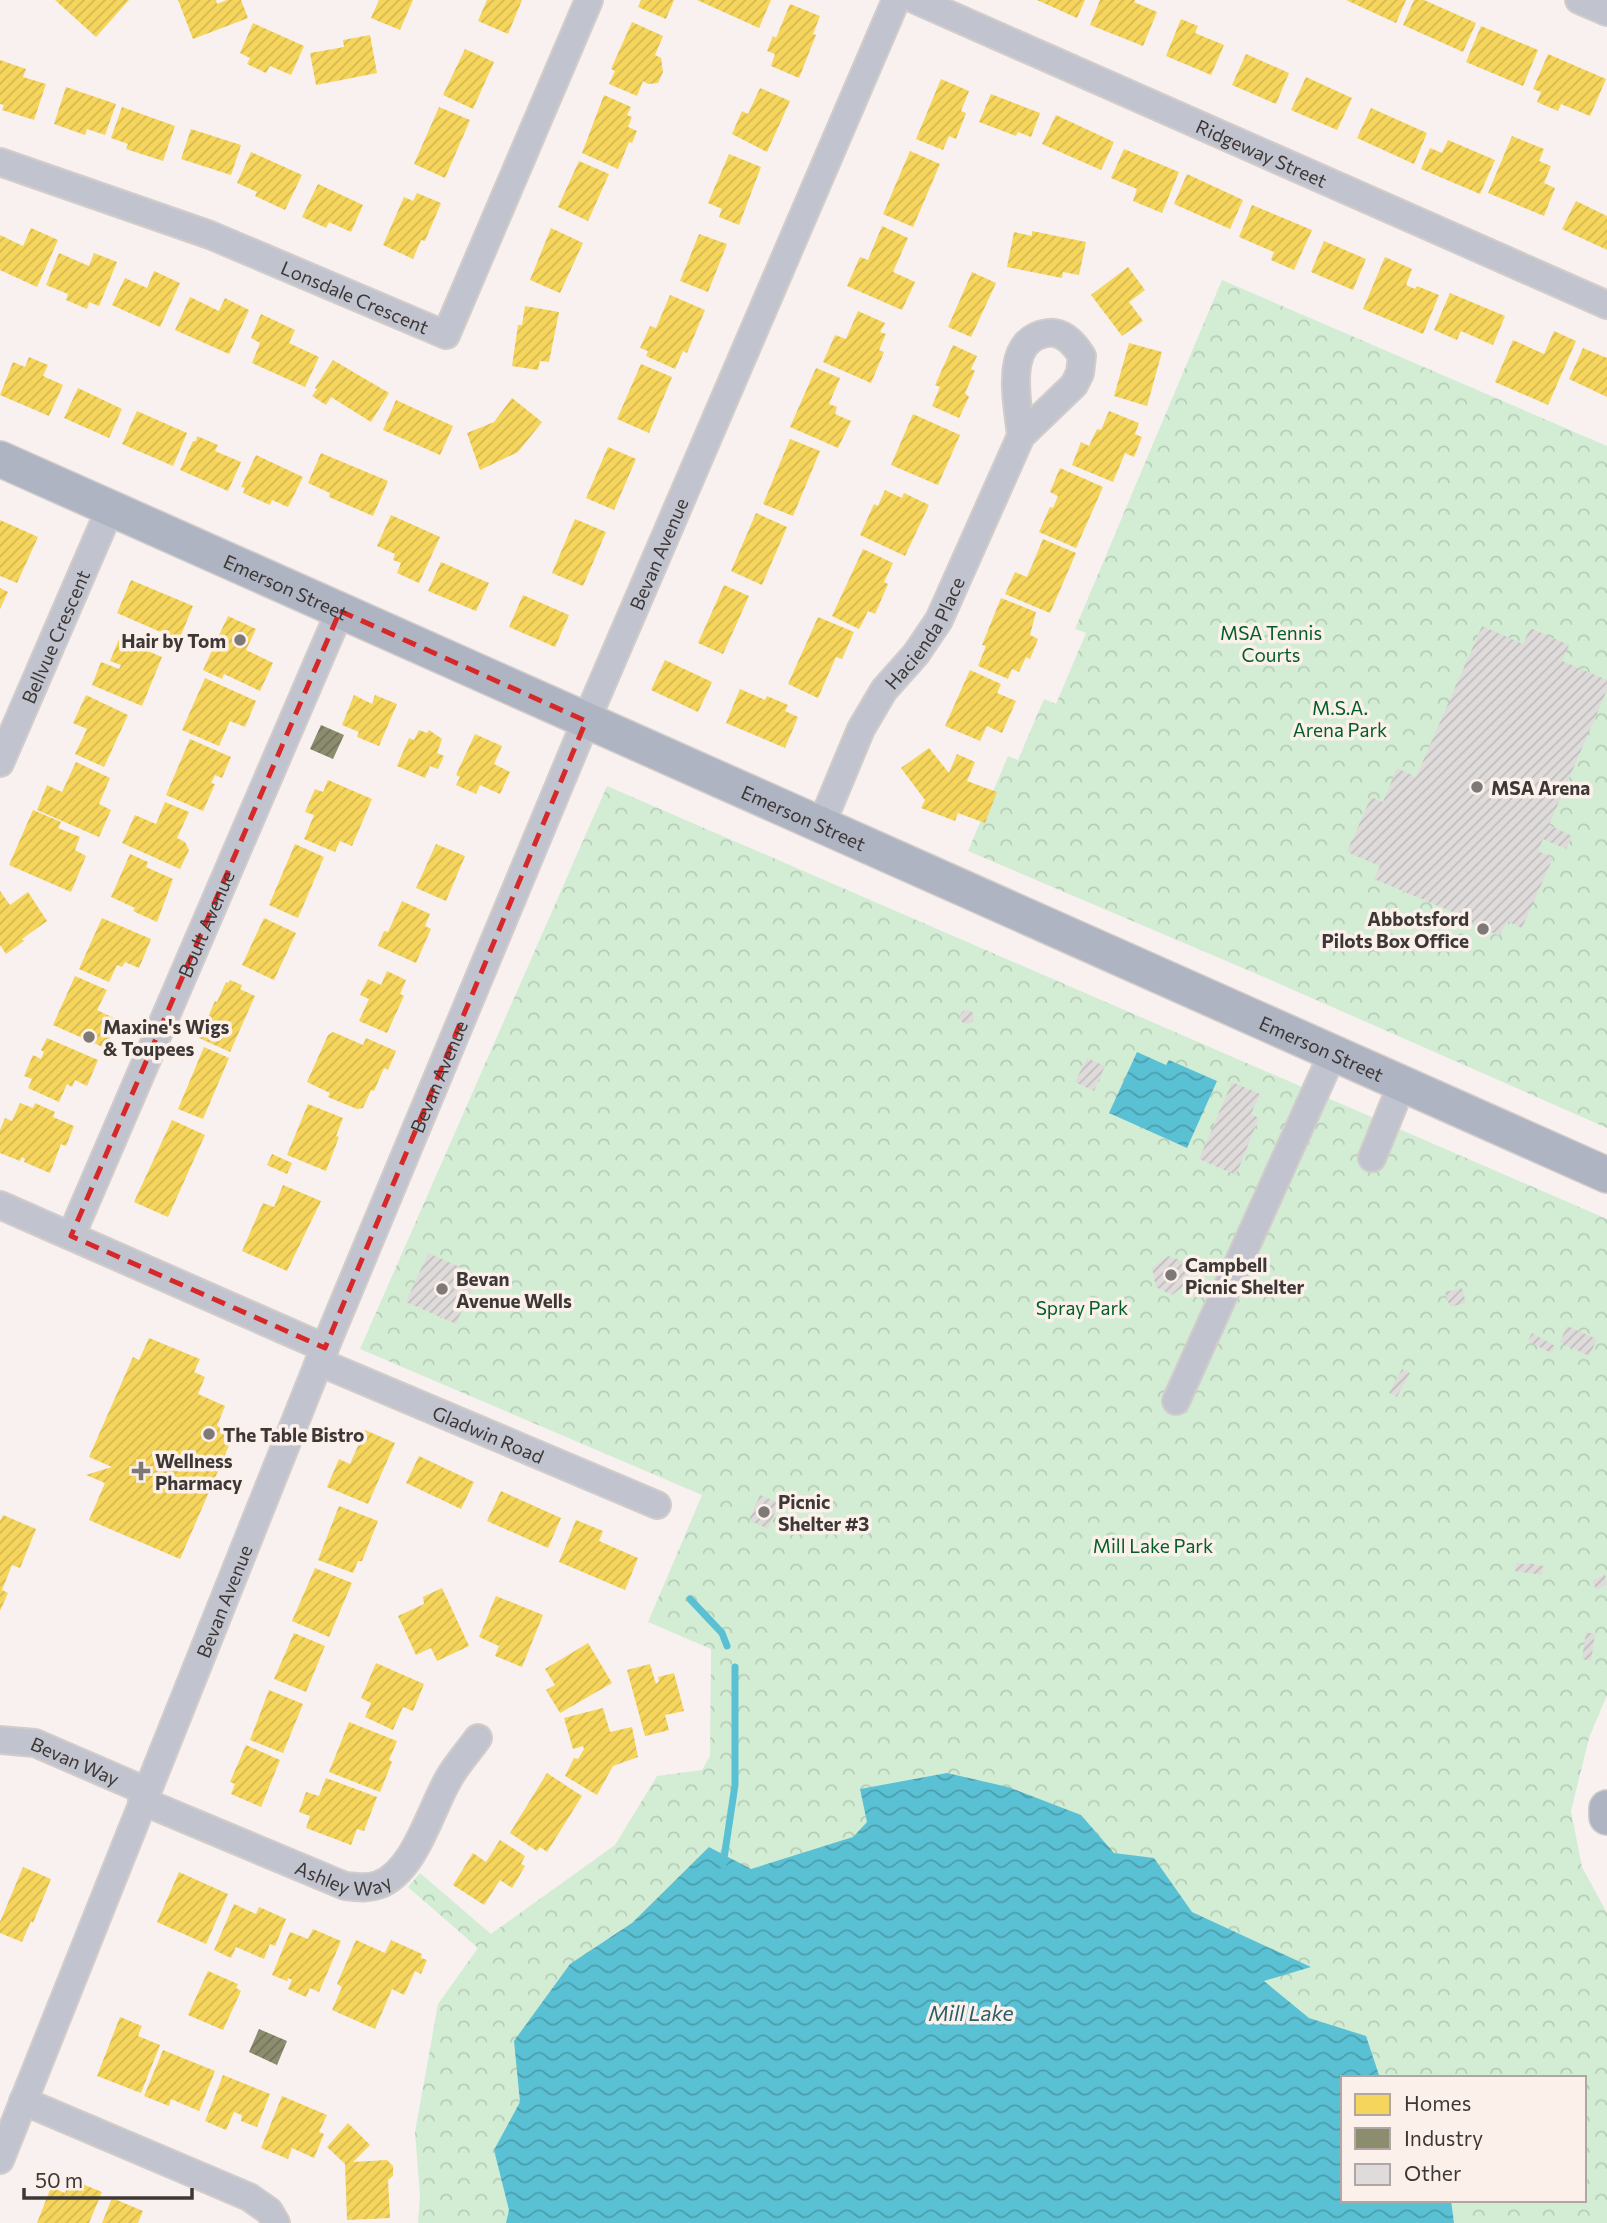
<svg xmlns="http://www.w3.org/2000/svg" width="1607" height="2223" viewBox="0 0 1607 2223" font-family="Commissioner,sans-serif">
<defs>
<pattern id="forest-crowns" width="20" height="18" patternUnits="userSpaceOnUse" patternTransform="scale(1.75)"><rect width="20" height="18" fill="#d3edd4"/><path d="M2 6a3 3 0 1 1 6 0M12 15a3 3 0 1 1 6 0" fill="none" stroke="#b6ccb7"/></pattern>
<pattern id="water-waves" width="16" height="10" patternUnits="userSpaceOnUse" patternTransform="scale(1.75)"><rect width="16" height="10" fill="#5ac1d4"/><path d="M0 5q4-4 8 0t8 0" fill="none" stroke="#4c9ead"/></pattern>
<pattern id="homes-hatch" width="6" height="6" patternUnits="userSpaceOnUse" patternTransform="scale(1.75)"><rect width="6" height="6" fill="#f6d55c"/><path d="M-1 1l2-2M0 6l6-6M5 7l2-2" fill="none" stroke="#d4b851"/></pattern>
<pattern id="industry-hatch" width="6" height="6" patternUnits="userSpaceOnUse" patternTransform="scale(1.75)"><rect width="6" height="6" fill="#8c8c6e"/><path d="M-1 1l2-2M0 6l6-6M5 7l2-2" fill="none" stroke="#74735b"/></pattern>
<pattern id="building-hatch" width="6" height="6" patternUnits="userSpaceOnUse" patternTransform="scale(1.75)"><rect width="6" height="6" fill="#dfdbdb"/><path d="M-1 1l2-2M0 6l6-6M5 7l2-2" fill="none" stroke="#c0bdbd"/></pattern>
</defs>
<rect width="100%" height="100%" fill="#f8f1ef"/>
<path fill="url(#forest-crowns)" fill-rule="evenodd" d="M1222,280l385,166v682l-343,-151 -296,-126 40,-95 10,4 26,-61 12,5 30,-71 -11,-4z
M607,786l1000,433v476l-18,43 -18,73 11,56 25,46v310h-1189l2,-27 -5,-64 23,-128 40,-56 -70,-61 12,-14 71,61 124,-89 42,-69 45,-6 8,-14 1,-107 -63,-27 54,-127 -342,-146zM1343,2078h241v122h-241z"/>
<path fill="url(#water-waves)" d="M1137,1052l29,13 3,-5 48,21 -30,67 -78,-35z
M947,1773l61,14 73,28 33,38 40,5 38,54 119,55 -47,14 45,37 57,18 14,42h-37v122h108l3,23h-948l3,-13 -15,-60 26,-48 -6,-61 56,-77 62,-41 77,-76 42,22 102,-32 14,-15 -7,-33z"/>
<path fill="url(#homes-hatch)" d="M55,0h74l-33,37z
M178,0h38l1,4 10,-4h14l7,18 -55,21z
M379,0h34l-13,30 -29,-12z
M487,0h35l-14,34 -30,-13z
M641,0h33l-8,19 -28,-12z
M697,0h74l-12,28z
M1037,0h48l-8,18z
M1100,0h35l-1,2 23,10 -14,34 -53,-21z
M1346,0h60l-10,23z
M1414,0h10l52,23 -13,29 -60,-27z
M790,4l30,12 -7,18 3,1 -17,43 -28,-12 4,-12 -8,-3 6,-15 3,2z
M1181,19l17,7 -3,7 29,12 -13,30 -45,-19z
M632,22l31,14 -8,19 6,3 2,14 -5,11 -10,1 -5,-3 -6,15 -28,-12 6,-13 -4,-2z
M253,23l51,23 -13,29 -21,-9 -4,7 -19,-9 3,-6 -10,-5z
M1481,26l57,24 -15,36 -57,-24z
M370,35l7,38 -61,12 -6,-32 34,-6 -1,-7z
M465,49l29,13 -21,47 -30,-14z
M1246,54l43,19 -13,31 -44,-19z
M1548,54l58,25 -16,37 -29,-12 -3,7 -21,-9 4,-10 -8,-3z
M0,60l26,9 -3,8 23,7 -12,36 -32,-10 2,-5 -4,-1z
M1306,77l46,21 -15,32 -46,-20z
M941,79l28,12 -8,20 5,2 -10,26 -7,-3 -6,14 -27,-11z
M66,87l50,17 -11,31 -18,-6 -2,6 -31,-11z
M760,88l30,13 -23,51 -35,-18 10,-23 6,3z
M991,94l49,19 -9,24 -13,-5 -2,4 -37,-14z
M604,95l27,12 -4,8 5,2 -4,10 9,4 -5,12 -3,-1 -11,27 -36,-16z
M122,107l53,19 -12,35 -37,-12 2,-5 -17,-6z
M439,107l31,13 -25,58 -31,-14z
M1371,108l56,25 -13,31 -57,-26z
M1056,115l58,27 -13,28 -59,-26z
M191,129l50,16 -10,30 -50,-16z
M1512,136l32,13 -5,12 12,5 -7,17 11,5 -11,28 -56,-23z
M1448,140l47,20 -15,34 -59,-25 9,-21 12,5z
M1124,149l55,23 -17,41 -29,-12 4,-12 -26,-11z
M910,151l30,13 -27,63 -30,-13z
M251,152l51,23 -17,35 -30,-14 2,-4 -20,-9z
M729,154l32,13 -22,58 -20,-8 3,-8 -14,-6z
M579,161l30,13 -21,47 -30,-14z
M1187,174l56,26 -13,29 -56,-25z
M318,184l45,21 -12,27 -22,-10 -3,6 -24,-11z
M417,193l24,10 -16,38 -4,-1 -8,19 -30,-14 21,-48 9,4z
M1576,201l31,15v34l-45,-21z
M1252,205l60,25 -18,40 -23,-10 3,-8 -35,-15z
M882,226l26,12 -15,34 22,10 -13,28 -55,-24 13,-29 8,3z
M31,228l27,12 -21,47 -37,-17v-35l23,11z
M551,228l32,15 -23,50 -30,-13z
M1032,231l54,11 -7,33 -16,-3 -1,6 -55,-11 7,-35 18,4z
M699,234l28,10 -19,48 -28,-11z
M1324,241l42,18 -13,31 -42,-18z
M59,253l30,13 5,-13 23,9 -18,44 -10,-4 -2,7 -21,-9 2,-6 -22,-9z
M1385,257l27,12 -6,16 9,4 2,-3 22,9 -16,39 -60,-25z
M1128,267l17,23 -16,12 14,19 -21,15 -31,-41z
M154,271l26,12 -20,44 -48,-22 13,-27 22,10z
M972,272l24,11 -25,54 -23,-10z
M1450,293l55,23 -12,29 -32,-14 -4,9 -23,-10z
M670,295l35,15 -18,43 -4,-2 -8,18 -29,-13 2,-5 -8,-3 10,-22 6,2z
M190,297l29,14 6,-13 24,12 -20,44 -54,-24z
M525,306l34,6 -10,50 -9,-1 -2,9 -26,-4 6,-41h4z
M858,311l27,12 -5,9 6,2 -7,16 5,2 -13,31 -48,-21 12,-27 11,4z
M261,314l34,16 -6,13 30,14 -14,30 -53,-24 8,-20 -9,-5z
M1554,331l22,10 -28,64 -53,-23 18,-42 31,14z
M1129,343l33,9 -15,54 -33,-10z
M953,345l24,11 -6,13 4,2 -10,22 4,4 -10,21 -27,-12 8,-19 -5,-2z
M1583,348l24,10v39l-38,-18z
M29,357l19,8 -5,11 20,9 -14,31 -49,-21 13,-33 12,5z
M333,360l56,33 -18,29 -40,-25 -5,8 -14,-9 5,-7 -2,-1z
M641,364l31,13 -23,56 -32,-14z
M816,368l24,10 -11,26 8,3 -2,7 16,7 -13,27 -48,-21z
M78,388l44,21 -13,29 -45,-20z
M512,398l30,24 -24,30 -38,18 -13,-37 27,-11z
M396,400l57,26 -13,29 -57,-25z
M137,411l50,22 -14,33 -51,-22z
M1109,411l30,12 -4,11 7,3 -8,20 -9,-4 -12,29 -41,-17 9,-23 8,4 8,-17 4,1z
M913,414l47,21 -22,50 -47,-20z
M197,436l21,9 -3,6 26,11 -13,29 -48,-21 13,-29h3z
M790,439l30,12 -27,65 -30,-12z
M608,447l28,12 -22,51 -28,-12z
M321,453l67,28 -15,35 -44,-19 1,-4 -22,-10z
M256,455l47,22 -15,30 -16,-7 -2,5 -27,-12 2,-5 -4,-1z
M1060,468l43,19 -27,61 -37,-16 11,-25 3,1 5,-12 -8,-4z
M885,490l17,8 2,-5 25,12 -24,51 -45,-21 14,-31 4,2z
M756,513l31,14 -25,58 -31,-14z
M391,515l49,22 -21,46 -22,-10 4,-10 -8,-3 2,-6 -18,-8z
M575,519l31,13 -23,54 -31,-13z
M0,520l38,17 -21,46 -17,-7z
M1043,539l33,14 -26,60 -45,-19 10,-22 12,5z
M863,549l30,14 -9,19 4,2 -13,30 -7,-3 -9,18 -27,-13z
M441,562l48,21 -13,28 -48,-20z
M131,580l62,26 -14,34 -62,-27z
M724,585l25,11 -26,58 -25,-11z
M0,588l8,4 -8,17z
M523,595l46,20 -14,32 -46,-20z
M1001,598l35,14 -6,23 8,4 -8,20 -4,-2 -7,15 -7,-3 -4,10 -30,-13 8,-20 -4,-1z
M228,616l28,13 -10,21 27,13 -13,28 -36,-17 -2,5 -19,-9z
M818,617l36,15 -12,27 -6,-2 -18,41 -30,-14z
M119,639l43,18 -20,49 -50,-21 9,-23 18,7 2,-4 -11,-4z
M665,660l47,22 -14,30 -47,-22z
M970,670l31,14 -4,9 19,8 -14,32 -15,-7 -7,15 -35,-15z
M205,678l51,23 -11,26 -15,-6 -11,25 -37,-16z
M740,689l25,11 2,-4 21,9 -3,6 13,6 -13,31 -59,-25z
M86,695l42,20 -24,52 -29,-13 12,-25 -14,-6z
M354,695l18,9 3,-9 22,9 -18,42 -22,-9 2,-5 -17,-7z
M419,730l8,3 2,-3 13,9 -5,14 7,3 -6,13 -8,-3 -5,12 -28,-12 12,-28 5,2z
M475,734l27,12 -8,18 16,8 -10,22 -20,-9 -4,9 -20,-9 4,-8 -4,-2z
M190,739l41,18 -9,21 -7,-3 -4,8 4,1 -12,27 -37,-16z
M929,748l20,25 8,-19 18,8 -8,19 30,11 -12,31 -27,-10 -3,8 -34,-13 4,-8 -24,-32z
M76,762l34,16 -11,26 12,6 -12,27 -62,-27 10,-25 15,7z
M328,780l44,19 -20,47 -12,-5 -5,11 -31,-13 10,-24 -9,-3 10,-23 8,3z
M165,802l24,10 -12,26 8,4 4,8 -9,19 -58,-26 13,-28 21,9z
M33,810l28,12 -3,6 22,9 -5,13 11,6 -15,36 -62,-27z
M295,844l29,13 -26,61 -29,-13z
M436,844l29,12 -19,45 -30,-13z
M130,854l18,8 -2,5 27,12 -16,43 -24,-11 2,-3 -24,-11z
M0,891l10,14 18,-13 19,29 -25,18 2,2 -18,13 -6,-9z
M402,901l28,13 -5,12 6,3 -15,34 -38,-17 6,-15 4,1z
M102,918l49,21 -12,29 -14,-6 -3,5 -5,-2 -8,17 -30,-13z
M264,918l32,15 -22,47 -32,-15z
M387,971l19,9 -6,14 4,2 -17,37 -28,-12 10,-22 -9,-4 8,-16 13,6z
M75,976l32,14 -10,20 21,10 -13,28 -52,-23z
M230,980l12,5 -2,4 15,7 -25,56 -31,-14 16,-37 2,1 9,-20 2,1z
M333,1032l30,13 3,-7 30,13 -8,19 -4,-2 -10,23 -3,-1 -8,18 -6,1 -29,-12 2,-4 -23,-11 21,-47z
M47,1038l51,22 -11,26 -12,-6 -3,7 -5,-3 -8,18 -31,-14 4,-9 -8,-3 9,-21 8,4 3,-7 -3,-2z
M204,1047l25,11 -26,61 -25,-10z
M20,1103l13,5 2,-5 20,9 -2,5 21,9 -8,20 -5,-2 -11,29 -26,-11 1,-3 -3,-2 -2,4 -20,-8v-23l5,-12 7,3z
M308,1104l35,14 -7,18 3,1 -13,34 -39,-16z
M172,1120l33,15 -37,82 -34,-15z
M272,1154l20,9 -5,11 -20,-9z
M283,1185l38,16 -34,70 -45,-20 21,-48 11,4z
M149,1338l51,21 -6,13 11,5 -7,17 27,12 -8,20 17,8 -54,125 -91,-39 16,-37 -19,-8 26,-8 -23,-10 44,-100 6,3z
M365,1430l30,13 -27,61 -41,-17 12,-28 11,5z
M419,1456l55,26 -13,27 -55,-26z
M501,1491l60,27 -13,30 -61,-27z
M339,1506l39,15 -16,40h-4l-5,12 -35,-13z
M3,1515l33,14 -16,39 -8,-3 -10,25 6,3 -8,18v-90z
M576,1520l27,11 -4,10 39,17 -13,32 -66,-28z
M315,1568l37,15 -23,54 -37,-16z
M442,1588l27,58 -32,15 -6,-13 -15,7 -18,-39 26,-12 -1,-7z
M496,1596l47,19 -21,52 -27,-11 4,-10 -20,-9z
M294,1633l31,13 -19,46 -32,-13z
M588,1643l24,40 -52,30 -14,-23 9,-5 -10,-16z
M376,1663l48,21 -11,27 -10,-4 -10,23 -28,-13 6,-14 -10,-5z
M650,1664l6,20 3,-3 -1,-4 16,-4 10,38 -19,4 4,15 -24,6 -18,-66z
M269,1690l34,14 -20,49 -33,-13z
M603,1708l7,24 22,-5 6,30 -25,9 -16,29 -32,-19 9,-18 4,1 6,-10 -1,-3 -10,3 -9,-31z
M349,1722l48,19 -8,19 3,2 -12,30 -51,-20z
M246,1745l34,15 -19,47 -30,-13 4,-10 -5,-2z
M547,1773l35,23 -35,56 -7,-5 -3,4 -27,-18z
M326,1778l51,19 -13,34 -7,-2 -6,16 -45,-17 4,-12 -11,-4 7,-20 13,4z
M500,1840l25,16 -4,8 4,2 -13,22 -12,-8 -16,25 -31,-20 20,-32 13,9z
M23,1867l28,12 -18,44 -2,-2 -9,21 -22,-9v-11z
M179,1872l49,22 -22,50 -49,-22z
M234,1904l22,10 3,-7 27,12 -11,27 -5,-2 -6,15 -28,-12 -5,11 -17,-8z
M313,1929l28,12 -22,51 -9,-4 -4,9 -18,-8 4,-9 -4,-2 -1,3 -15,-6 18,-43 18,7z
M356,1940l29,13 6,-13 31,14 -1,4 6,2 -6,14 -6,-3 -11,24 -12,-6 -17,40 -43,-19 10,-23 -5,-3z
M208,1971l30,13 -2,4 5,3 -18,39 -35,-15z
M120,2017l22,9 -4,10 22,9 -19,48 -44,-17z
M163,2050l52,21 -16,40 -28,-12 -2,7 -25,-10z
M223,2075l47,19 -13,33 -16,-6 1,-6 -8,-3 -8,18 -21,-9z
M282,2096l45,19 -8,17 5,2 -10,24 -22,-10 -4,11 -27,-11z
M348,2123l22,22 -17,17 34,-2 6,6v10l-5,4 2,38 -43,2 -2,-56 -18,-17z
M75,2181l27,11 -13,31h-52l14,-36 14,6 2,-6 5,2z
M112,2198l31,13 -5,12h-36z"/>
<path fill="url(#industry-hatch)" d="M321,725l23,10 -11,24 -23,-10z
M259,2029l28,12 -10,24 -28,-13z"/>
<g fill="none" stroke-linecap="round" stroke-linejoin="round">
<path stroke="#5ac1d4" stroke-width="7" d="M690,1599l32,34 5,13
M723,1865l12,-80v-118"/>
</g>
<path fill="url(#building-hatch)" d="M1482,626l41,18 7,-16 39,17 -7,16 45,19v10l-58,135 23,11 -6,13 -23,-10 -5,12 15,7 -31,70 -15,-7 -7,15 -35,-15 2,-3 -93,-39 6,-13 -33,-14 24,-55 12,5 14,-34 19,9z
M960 1017a7 7 0 1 1 14 0a7 7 0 1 1-14 0Z
M1087,1058l18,8 -11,25 -19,-9z
M1232,1082l28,12 -9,20 8,4 -23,57 -37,-16z
M428,1253l50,22 -22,49 -50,-22z
M1168,1256l17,6 4,20 -17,13 -16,-8 -4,-19z
M1462,1288l4,15 -16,4 -5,-15z
M1567,1326l30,13 -8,17 -29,-14z
M1532,1333l23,13 -4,7 -23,-12z
M1402,1369l8,4 -13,24 -8,-4z
M760,1495l19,8 -11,26 -19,-9z
M1516,1563l28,3 -2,9 -27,-4z
M1605,1574l2,10 -10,6 -5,-9z
M1586,1632l9,2 -4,27 -9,-2z"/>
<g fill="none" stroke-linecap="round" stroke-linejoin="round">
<defs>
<g id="minor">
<path id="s1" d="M916,0l691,305"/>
<path d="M1579,0l28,12"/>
<path id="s2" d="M0,162l210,73 236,100 143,-335"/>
<path id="s3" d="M0,763l110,-254"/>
<path id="s4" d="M821,825l40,-96 23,-39 32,-36 23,-34 82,-184 53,-51 6,-12 2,-17c-7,-11 -19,-25 -34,-23 -46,6 -30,70 -27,103"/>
<path d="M1372,1158l30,-74"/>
<path d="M0,1205l325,143"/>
<path id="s5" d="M71,1236l269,-625"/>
<path id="s6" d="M319,1362l338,143"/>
<path d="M1176,1401l157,-348"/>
<path id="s7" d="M0,1740l35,3 111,48"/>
<path id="s8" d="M142,1801l203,85c12,1 22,3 33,-1 37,-13 52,-75 71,-107 8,-14 19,-26 29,-40"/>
<path d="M23,2101l226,96 20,14 7,12"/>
<path id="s9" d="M0,2160l319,-798 267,-641 310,-721"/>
</g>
<g id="major">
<path id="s10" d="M0,459l1607,716"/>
<path d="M1607,1808v9"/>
</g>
</defs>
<use href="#minor" stroke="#d2cdcb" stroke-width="30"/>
<use href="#major" stroke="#d2cdcb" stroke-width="38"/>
<use href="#minor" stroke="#c1c4ce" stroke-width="26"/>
<use href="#major" stroke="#afb4c2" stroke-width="35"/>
</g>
<path fill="none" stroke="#d62828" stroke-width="5" stroke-dasharray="14 9" stroke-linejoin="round" d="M340,611l246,110 -261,627 -254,-112z"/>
<g fill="#7e7977" stroke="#fcf0eb" stroke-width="2.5">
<circle cx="240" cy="640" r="7"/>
<circle cx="1477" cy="787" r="7"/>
<circle cx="1483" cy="929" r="7"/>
<circle cx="89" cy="1037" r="7"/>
<circle cx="1171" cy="1275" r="7"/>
<circle cx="442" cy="1289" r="7"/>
<circle cx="209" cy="1434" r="7"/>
<path d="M137.5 1460.5h7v7h7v7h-7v7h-7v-7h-7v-7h7z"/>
<circle cx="764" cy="1512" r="7"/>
</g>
<g text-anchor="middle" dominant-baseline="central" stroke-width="7" stroke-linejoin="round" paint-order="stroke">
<g font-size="19" fill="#3d3836" stroke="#fcf0eb">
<text stroke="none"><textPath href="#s1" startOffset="378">Ridgeway Street</textPath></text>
<text stroke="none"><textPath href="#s2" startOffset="380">Lonsdale Crescent</textPath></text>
<text stroke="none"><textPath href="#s9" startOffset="1736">Bevan Avenue</textPath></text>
<text stroke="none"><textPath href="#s10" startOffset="313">Emerson Street</textPath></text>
<text stroke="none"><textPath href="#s4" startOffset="220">Hacienda Place</textPath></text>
<text stroke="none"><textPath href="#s3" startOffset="138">Bellvue Crescent</textPath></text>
<text stroke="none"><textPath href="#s10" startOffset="880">Emerson Street</textPath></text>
<text stroke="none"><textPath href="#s5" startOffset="340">Boult Avenue</textPath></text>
<text stroke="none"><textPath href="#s10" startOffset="1447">Emerson Street</textPath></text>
<text stroke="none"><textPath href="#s9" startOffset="1169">Bevan Avenue</textPath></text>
<text stroke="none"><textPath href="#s6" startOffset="184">Gladwin Road</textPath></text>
<text stroke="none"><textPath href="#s9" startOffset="602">Bevan Avenue</textPath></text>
<text stroke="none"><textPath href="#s7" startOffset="79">Bevan Way</textPath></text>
<text stroke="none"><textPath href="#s8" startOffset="217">Ashley Way</textPath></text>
</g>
<g font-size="19" fill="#005e26" stroke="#fcf0eb">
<text x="1271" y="632">MSA Tennis<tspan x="1271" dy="22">Courts</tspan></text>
<text x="1340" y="707">M.S.A.<tspan x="1340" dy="22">Arena Park</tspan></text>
<text x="1082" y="1307">Spray Park</text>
<text x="1153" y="1545">Mill Lake Park</text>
</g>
<g font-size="19" font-weight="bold" fill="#3d3836" stroke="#fcf0eb" text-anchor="start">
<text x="226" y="640" text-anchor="end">Hair by Tom</text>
<text x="1491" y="787">MSA Arena</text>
<text x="1469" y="918" text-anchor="end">Abbotsford<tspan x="1469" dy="22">Pilots Box Office</tspan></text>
<text x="103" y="1026">Maxine's Wigs<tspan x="103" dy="22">&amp; Toupees</tspan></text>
<text x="1185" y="1264">Campbell<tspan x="1185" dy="22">Picnic Shelter</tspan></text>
<text x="456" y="1278">Bevan<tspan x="456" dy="22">Avenue Wells</tspan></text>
<text x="223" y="1434">The Table Bistro</text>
<text x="155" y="1460">Wellness<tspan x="155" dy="22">Pharmacy</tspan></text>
<text x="778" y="1501">Picnic<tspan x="778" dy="22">Shelter #3</tspan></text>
</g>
<g font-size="21" font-style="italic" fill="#285d69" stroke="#fcf0eb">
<text x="971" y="2012">Mill Lake</text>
</g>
</g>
<rect x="1341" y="2076" width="245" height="126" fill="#fcf0eb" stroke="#b0a6a3" stroke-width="2"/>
<rect x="1355" y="2094" width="35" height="21" fill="#f6d55c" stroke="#b0a6a3" stroke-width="2"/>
<text x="1404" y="2111" font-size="21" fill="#3d3836">Homes</text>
<rect x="1355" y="2128" width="35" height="21" fill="#8c8c6e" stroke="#b0a6a3" stroke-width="2"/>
<text x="1404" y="2146" font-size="21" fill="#3d3836">Industry</text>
<rect x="1355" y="2164" width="35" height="21" fill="#dfdbdb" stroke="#b0a6a3" stroke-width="2"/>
<text x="1404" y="2181" font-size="21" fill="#3d3836">Other</text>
<path d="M24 2188v10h168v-10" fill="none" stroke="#3d3836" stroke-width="3.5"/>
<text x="35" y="2188" font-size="21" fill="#3d3836" stroke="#fcf0eb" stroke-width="5" paint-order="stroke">50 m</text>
</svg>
